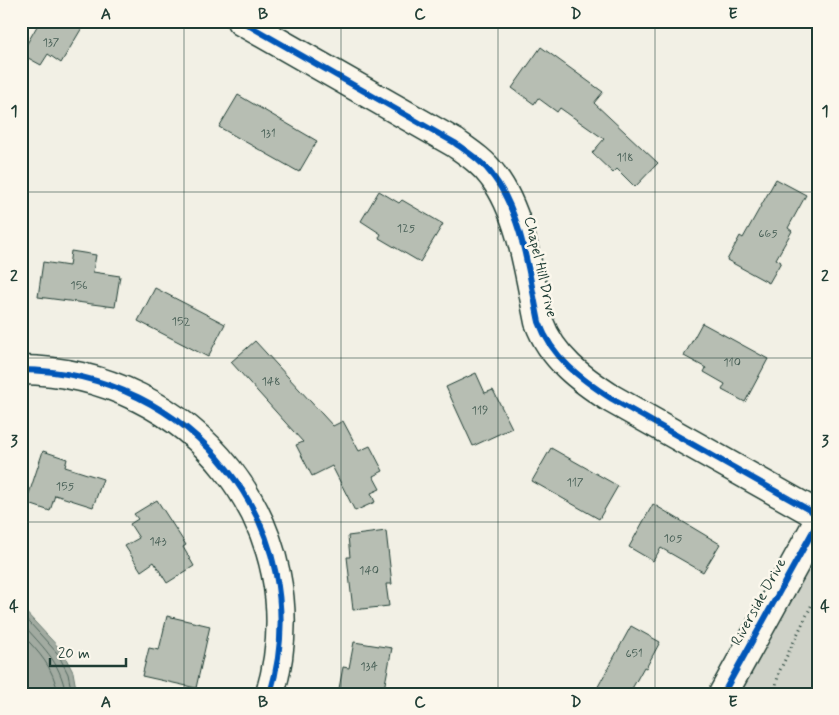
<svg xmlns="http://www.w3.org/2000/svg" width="839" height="715" viewBox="0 0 839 715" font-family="Mynerve,sans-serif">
<rect width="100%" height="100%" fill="#f2f0e5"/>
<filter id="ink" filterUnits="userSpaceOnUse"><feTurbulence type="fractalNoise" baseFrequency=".02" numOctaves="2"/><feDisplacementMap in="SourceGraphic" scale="10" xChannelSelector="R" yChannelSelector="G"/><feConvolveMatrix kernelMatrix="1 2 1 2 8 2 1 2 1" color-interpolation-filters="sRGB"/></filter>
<g filter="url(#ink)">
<path fill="#cfd2c8" stroke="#77887e" d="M818,546v148h-80z"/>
<path fill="#a2aba1" stroke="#6e7f75" d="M21,607l41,44 11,21 4,22h-56z"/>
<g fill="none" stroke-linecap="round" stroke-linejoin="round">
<path stroke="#536960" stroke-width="1" d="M21,613l37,41 10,20 4,20
M21,622c22,26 38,37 45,72
M21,633c19,21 32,33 37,61"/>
</g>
<path fill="#b7beb3" stroke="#1f3d34" d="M40,21h46l-25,42 -13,-9 -7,11 -20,-11z
M541,47l62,45 -9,11 64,60 -23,24 -18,-18 -4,4 -21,-20 12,-14 -44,-31 -3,4 -19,-14 -4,6 -22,-16z
M238,95l79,46 -18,31 -80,-45z
M776,179l30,16 -18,33 4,3 -16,28 5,3 -12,21 -42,-23 13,-24 3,2z
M379,191l20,12 3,-3 41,24 -23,38 -41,-24 2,-4 -20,-13z
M71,251l25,4 -3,17 27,4 -5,31 -77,-10 5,-35 26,4z
M155,288l70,36 -17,33 -70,-36z
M702,323l66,36 -23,43 -23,-12 3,-6 -21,-12 2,-4 -22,-12z
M255,341l78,85 10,-5 16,30 11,-5 13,25 -10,5 7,13 -9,4 4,9 -20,9 -23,-45 -20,10 -16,-31 7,-3 -72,-80z
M476,373l9,20 8,-3 19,38 -39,18 -27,-59z
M551,448l67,38 -19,33 -67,-38z
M43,451l24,8 -2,8 38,12 -10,28 -38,-12 -5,16 -24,-8z
M157,500l29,45 -3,2 11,19 -27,17 -13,-21 -13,9 -16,-25 14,-8 -9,-14 8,-5 -4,-5z
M653,504l67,40 -17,28 -42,-24 -8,13 -24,-14z
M386,531l6,53h-6l3,22 -36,4 -6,-53h3l-2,-21z
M167,616l43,10 -14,62 -54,-12 7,-28 10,2z
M631,626l29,16 -14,26 -2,-1 -15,27h-35z
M354,642l38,6 -9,46h-45l5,-27 6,1z"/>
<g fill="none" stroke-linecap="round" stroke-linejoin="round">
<defs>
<path id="minor" d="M241,21l214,122c14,10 28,19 38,33 29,38 36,99 46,146 13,36 42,57 73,77l206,116
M21,370c170,1 298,157 249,324
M723,694l95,-172"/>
</defs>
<use href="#minor" stroke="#1f3d34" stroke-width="31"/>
<path stroke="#1f3d34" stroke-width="3" stroke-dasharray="1 4" stroke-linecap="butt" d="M774,694l5,-22 39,-80"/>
<use href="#minor" stroke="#fbf7ec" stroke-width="28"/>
<defs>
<path id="cycleway" d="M241,21l214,122c14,10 28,19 38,33 29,38 36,99 46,146 13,36 42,57 73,77l206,116
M21,370c170,1 298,157 249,324
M723,694l95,-172"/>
</defs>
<use href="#cycleway" stroke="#fbf7ec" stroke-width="9"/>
<use href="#cycleway" stroke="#0057b8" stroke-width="6"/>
</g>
</g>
<path fill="none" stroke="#1f3d34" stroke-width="1" stroke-opacity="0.55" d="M184,21v673M341,21v673M498,21v673M655,21v673M21,192h797M21,358h797M21,522h797"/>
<g text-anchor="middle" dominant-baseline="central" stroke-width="5" stroke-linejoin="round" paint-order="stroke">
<g font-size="12" fill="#455d54">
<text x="51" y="43">137</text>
<text x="268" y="134">131</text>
<text x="625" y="158">118</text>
<text x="406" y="229">125</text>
<text x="768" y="234">665</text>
<text x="79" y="286">156</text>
<text x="181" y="322">152</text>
<text x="732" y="363">110</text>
<text x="271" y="382">148</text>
<text x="480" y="411">119</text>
<text x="575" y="483">117</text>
<text x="65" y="487">155</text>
<text x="673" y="539">105</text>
<text x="158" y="542">143</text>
<text x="369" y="571">140</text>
<text x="634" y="654">651</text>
<text x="369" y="667">134</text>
</g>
<g font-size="15" fill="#1f3d34" stroke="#fbf7ec">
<text transform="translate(540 267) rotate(77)">Chapel Hill Drive</text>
<text transform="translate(759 602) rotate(-61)">Riverside Drive</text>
</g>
</g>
<rect width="839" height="715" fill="none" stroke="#fbf7ec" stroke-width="55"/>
<path d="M50 658v8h76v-8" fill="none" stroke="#1f3d34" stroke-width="2.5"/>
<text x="58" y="658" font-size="15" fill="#1f3d34" stroke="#fbf7ec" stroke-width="4" paint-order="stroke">20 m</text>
<rect x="28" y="28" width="784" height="660" fill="none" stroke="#1f3d34" stroke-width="2"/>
<g font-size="16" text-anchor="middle" font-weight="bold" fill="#1f3d34">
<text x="106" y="19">A</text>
<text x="263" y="19">B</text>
<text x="420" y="19">C</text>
<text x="576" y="19">D</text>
<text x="733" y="19">E</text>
<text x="14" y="116">1</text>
<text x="825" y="116">1</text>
<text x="14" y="281">2</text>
<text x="825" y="281">2</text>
<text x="14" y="446">3</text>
<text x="825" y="446">3</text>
<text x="14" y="611">4</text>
<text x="825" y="611">4</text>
<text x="106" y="707">A</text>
<text x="263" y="707">B</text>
<text x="420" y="707">C</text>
<text x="576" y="707">D</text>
<text x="733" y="707">E</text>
</g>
</svg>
